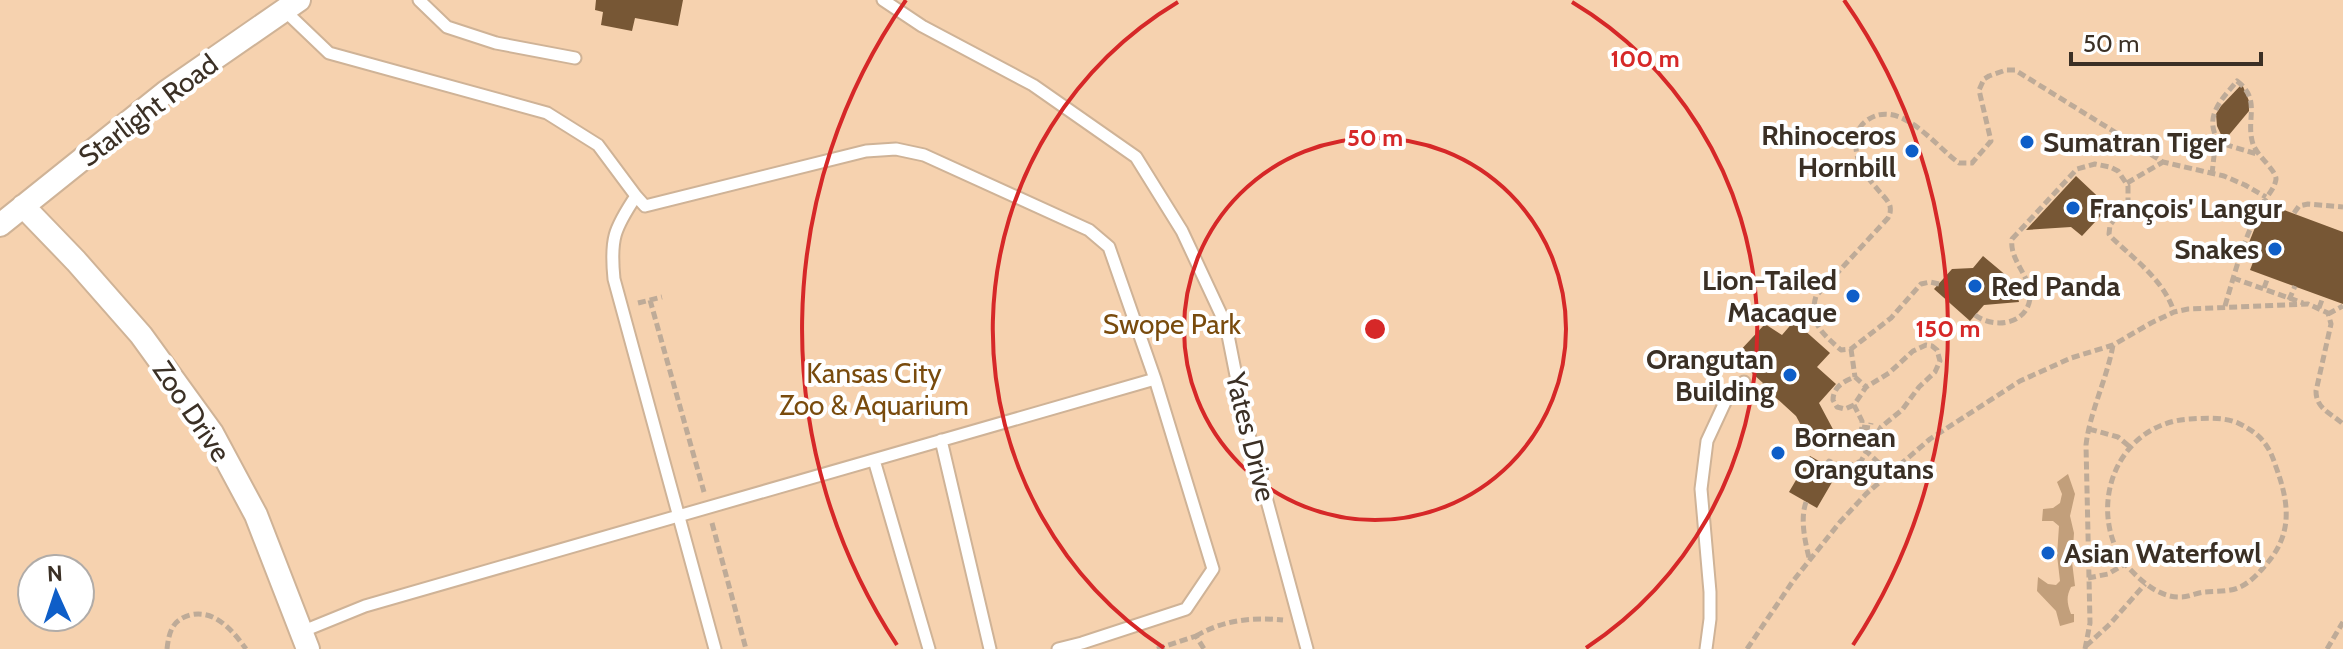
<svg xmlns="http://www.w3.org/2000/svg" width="2343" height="649" viewBox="0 0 2343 649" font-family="Cabin,sans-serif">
<rect width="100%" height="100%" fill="#fee7d0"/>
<path fill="#f6d2af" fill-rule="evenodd" d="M0,0h2343v649h-2343zM32,569h48v48h-48z"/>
<path fill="#c29f7b" d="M2068,474l7,20 -5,22 4,17 -2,29 3,24 -4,1c-5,10 -4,16 0,27h3v8l-14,4 -4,-15 -19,-20 1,-14 10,7 8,1 4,-4 -3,-26 2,-29 -6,-5h-11l1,-12 10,-1 7,-5 2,-9 -5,-12z"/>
<path fill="#775735" d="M596,0h87l-5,26 -43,-8 -3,13 -31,-6 2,-13 -8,-2z
M2242,84l7,17v10l-25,30 -7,-15 -1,-12 5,-8z
M2076,176l33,31 -27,29 -11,-9 -45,3z
M2279,208l64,24v72l-93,-34 8,-21 -10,-4 14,-35 14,5z
M1983,256l31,26 5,20 -35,3 -14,16 -36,-32 18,-20 21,-1z
M1794,321l36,32 -13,14 19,17 -17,19 16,30 -23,13 -16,-30 -34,-31 1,-2 -21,-19 3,-3 -8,-7 28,-30 17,11z
M1810,456l28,16 -21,36 -28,-16z"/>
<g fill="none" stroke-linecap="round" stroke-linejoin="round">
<defs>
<path id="lane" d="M419,0l28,27 49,16 79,15
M883,0l39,26 111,59 103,72 46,74 44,94 18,91 63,233
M284,10l45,43 218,60 51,32 38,51
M941,440l49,209
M874,460l55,189
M301,632l64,-26 790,-227 58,190 -27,40 -104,34 -24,6
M715,649l-101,-370c-4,-40 0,-50 22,-83l9,10 221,-55 30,-2 28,6 165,75 20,17 46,132
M1706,649l4,-30v-27l-9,-103 6,-48 19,-41 18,-18"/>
<path id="street" d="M23,206l53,55 65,74 71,98 44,82 52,134
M0,225l166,-133 133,-92"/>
</defs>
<use href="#lane" stroke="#cfb397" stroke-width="15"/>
<use href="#street" stroke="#cfb397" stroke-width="26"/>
<path stroke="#beab98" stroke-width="5" stroke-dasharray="8 4" stroke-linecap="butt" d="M2212,174l4,-36
M2127,183l36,-21
M2261,205l16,7
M2294,213l5,-7 9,-2 35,3
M2233,278l70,25
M1939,284l-9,-2 -9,2 -30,34 -40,31 -10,1c-18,-16 -33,-27 -25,-54l72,-78c2,-5 3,-6 2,-12 -2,-6 -7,-10 -11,-15 -12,-14 -24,-28 -23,-48 0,-9 3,-17 10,-22 33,-25 69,25 93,42h13l19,-22 -12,-51 5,-11 5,-3 17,-6h9l148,92 61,14 21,9 21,12
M2264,288l4,-11
M650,300l54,192
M2289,300l6,-14
M638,303l24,-6
M2225,306c10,-34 19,-68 36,-100 4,-8 14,-17 15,-27 0,-9 -19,-23 -23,-35 -8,-25 9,-44 -16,-63 -16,19 -35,37 -17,62l37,11
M2319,308l4,-11
M2328,314l15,-8
M1975,315c18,14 52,10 55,-17 2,-21 -21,-37 -18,-59l65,-70 18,-5 15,3 8,4 10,15v16l-18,23 -1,9 2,3c23,22 53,43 63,75
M1851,349l4,28
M1854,405l-9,4 -8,-2 -4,-7c0,-13 11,-19 22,-23l11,10
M1862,427l8,1 1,-5
M2089,429l29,8 12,10
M1826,465l3,-4 16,7 16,-7 20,-34 21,-17 17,-23 16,-15 5,-11 -3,-11 -5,-4 -6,-1 -13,6 -24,22 -23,14 -12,18 8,16 -1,25c9,9 19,18 29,27
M1806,502c-6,17 -1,39 3,56
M712,523l34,126
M2088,578l20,-4 17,-10c14,15 33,34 56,33 8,0 15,-4 23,-5 12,-1 26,0 36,-5 9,-4 17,-12 23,-19 30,-32 27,-63 13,-101 -7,-22 -15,-33 -38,-44 -14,-6 -32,-5 -48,-4 -73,4 -105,88 -65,145
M1196,636c27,-16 56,-19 87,-16
M2086,646l24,-22 35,-40
M167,649c2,-17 5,-29 23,-34 25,-6 43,16 56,34
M1157,649l39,-13 8,13
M1747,649l46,-68 47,-59 26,-28 64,-55 90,-58 51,-23 42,-13 38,-22 23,-11 14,-3 120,-5 20,9 3,11 -15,67c0,18 15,22 27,33
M2085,649l5,-26 -4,-178c4,-34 21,-66 27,-100
M2327,649l16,-27"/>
<use href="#lane" stroke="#fff" stroke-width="11"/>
<use href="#street" stroke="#fff" stroke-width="22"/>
</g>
<g fill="none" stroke="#d62828" stroke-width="4">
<circle cx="1375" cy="329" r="191"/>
<path d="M1164 648A382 382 0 0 1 1178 2M1572 2A382 382 0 0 1 1586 648"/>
<path d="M897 645A573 573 0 0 1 906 0M1844 0A573 573 0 0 1 1853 645"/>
</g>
<g fill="#0e5ec8" stroke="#fff" stroke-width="3">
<circle cx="2027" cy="142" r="8"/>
<circle cx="1912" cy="151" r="8"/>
<circle cx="2073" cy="208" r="8"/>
<circle cx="2275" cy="249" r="8"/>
<circle cx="1975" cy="286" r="8"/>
<circle cx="1853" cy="296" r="8"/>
<circle cx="1790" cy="375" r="8"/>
<circle cx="1778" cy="453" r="8"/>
<circle cx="2048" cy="553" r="8"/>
</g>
<g text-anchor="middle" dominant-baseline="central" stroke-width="8" stroke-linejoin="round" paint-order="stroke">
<g font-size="28" fill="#3b3025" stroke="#fff">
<text transform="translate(148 110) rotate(-37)">Starlight Road</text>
<text transform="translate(192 411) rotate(56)">Zoo Drive</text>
<text transform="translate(1251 437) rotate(76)">Yates Drive</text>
</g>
<g font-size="28" font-weight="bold" fill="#3b3025" stroke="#fff" text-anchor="start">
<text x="1896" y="135" text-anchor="end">Rhinoceros<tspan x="1896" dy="32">Hornbill</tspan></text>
<text x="2043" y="142">Sumatran Tiger</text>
<text x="2089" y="208">François' Langur</text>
<text x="2259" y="249" text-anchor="end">Snakes</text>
<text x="1837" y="280" text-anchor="end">Lion-Tailed<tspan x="1837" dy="32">Macaque</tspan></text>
<text x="1991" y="286">Red Panda</text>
<text x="1774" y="359" text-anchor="end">Orangutan<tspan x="1774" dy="32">Building</tspan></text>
<text x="1794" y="437">Bornean<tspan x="1794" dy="32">Orangutans</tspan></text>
<text x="2064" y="553">Asian Waterfowl</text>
</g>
<g font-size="28" fill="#794b0d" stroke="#fff">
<text x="1172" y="324">Swope Park</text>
<text x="874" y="373">Kansas City<tspan x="874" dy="32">Zoo &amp; Aquarium</tspan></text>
</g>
</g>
<circle cx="1375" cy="329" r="12" fill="#d62828" stroke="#fff" stroke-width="4"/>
<g font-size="24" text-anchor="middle" font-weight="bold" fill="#d62828" stroke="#fff" stroke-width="8" stroke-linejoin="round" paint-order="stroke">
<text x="1645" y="67">100 m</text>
<text x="1375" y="146">50 m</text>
<text x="1948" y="337">150 m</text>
</g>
<g transform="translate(56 593) rotate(357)"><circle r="38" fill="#ffffff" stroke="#b1aca8" stroke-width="2"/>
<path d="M0-6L14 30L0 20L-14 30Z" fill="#0e5ec8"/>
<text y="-12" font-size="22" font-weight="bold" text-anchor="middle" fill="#3b3025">N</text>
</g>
<path d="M2071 52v12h190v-12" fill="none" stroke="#3b3025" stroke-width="4"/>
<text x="2083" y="52" font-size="24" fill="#3b3025" stroke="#ffffff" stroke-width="6" paint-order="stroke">50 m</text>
</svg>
